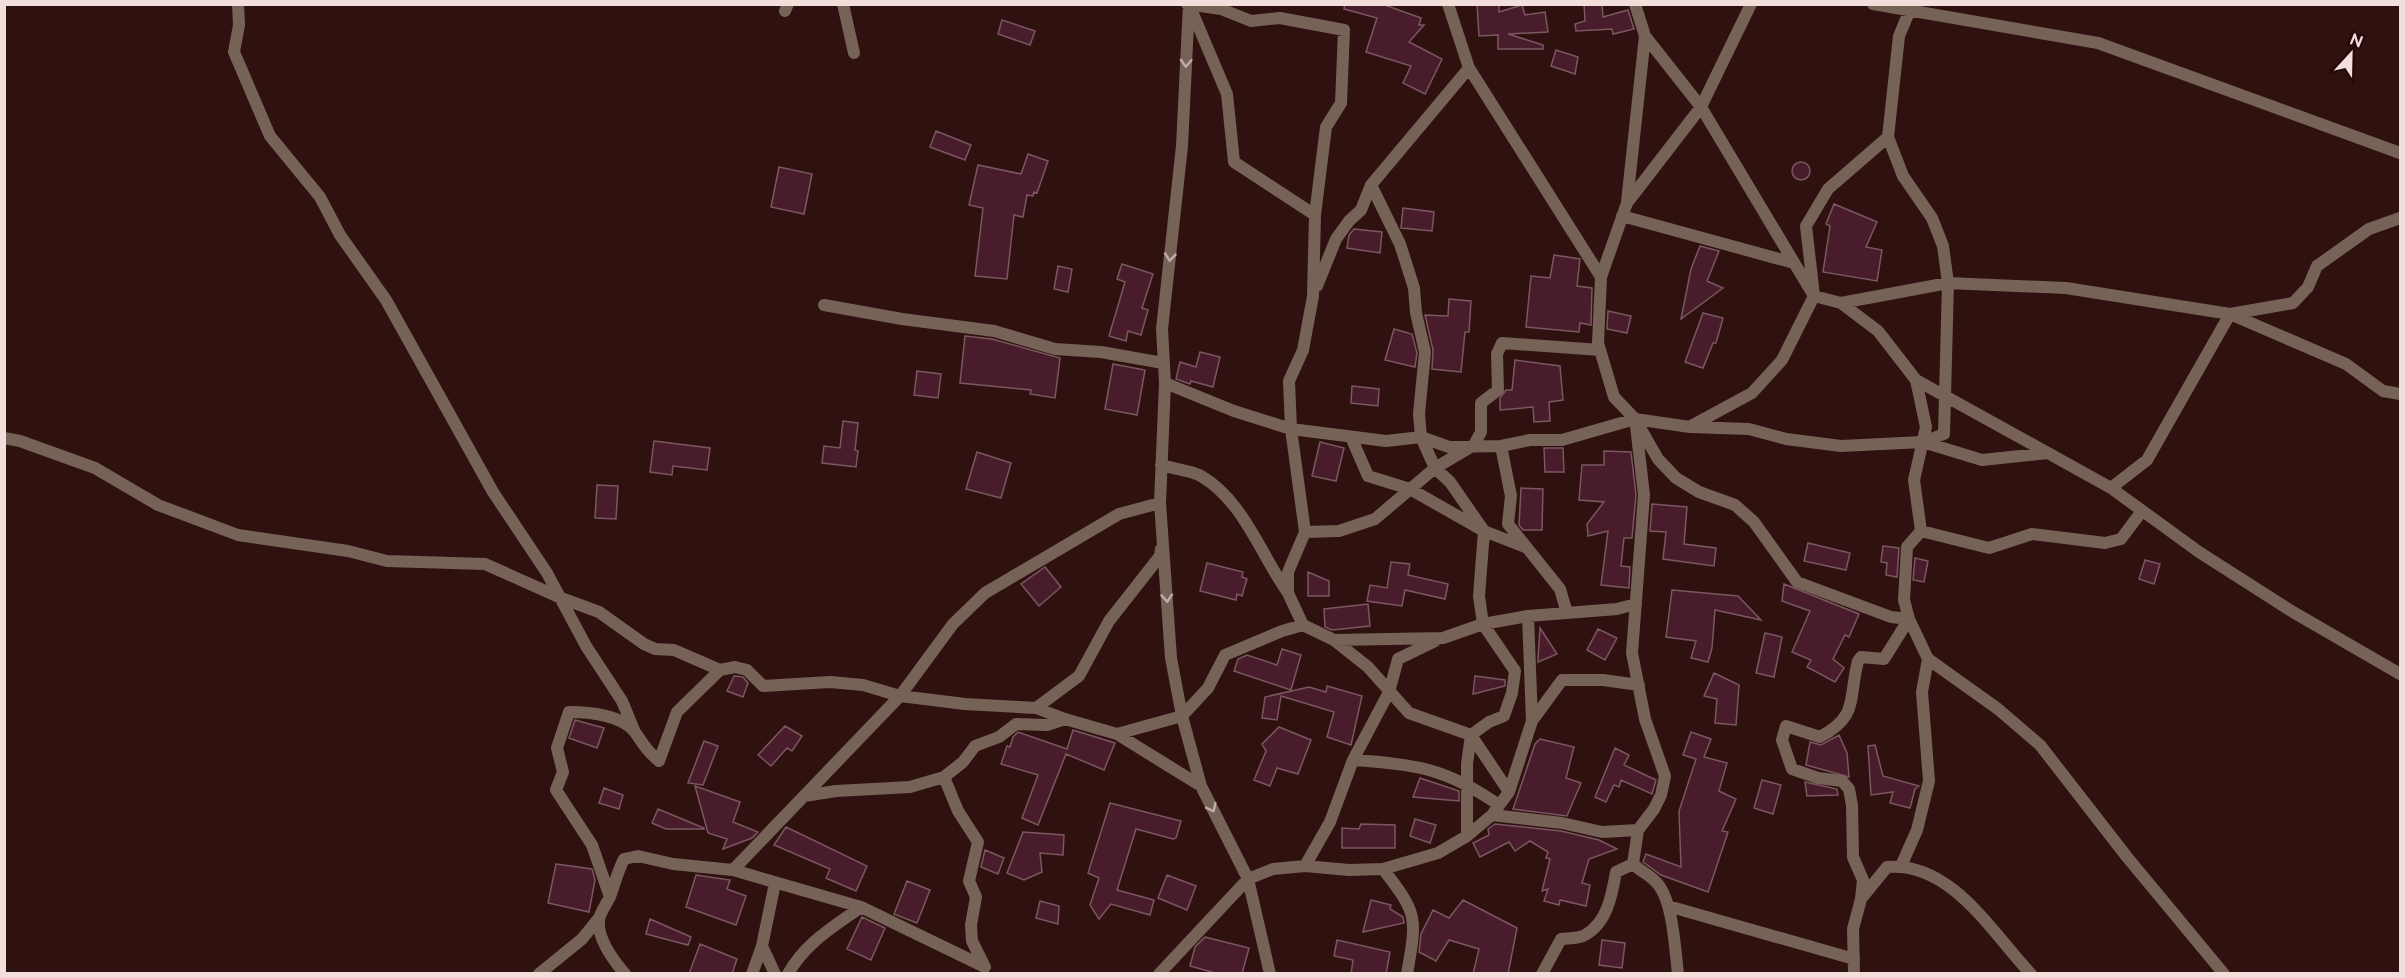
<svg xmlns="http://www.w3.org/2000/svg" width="2405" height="978" viewBox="0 0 2405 978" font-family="Raleway,sans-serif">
<rect width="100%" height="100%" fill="#2f1110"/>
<path fill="#491c2c" stroke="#7a5761" stroke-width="1.5" d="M1345,4h37l39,14 -2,7h5l-15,17 33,17 -17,35 -22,-11 8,-17 -45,-14 11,-34 -33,-9z
M1477,4h22v8l23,-7 3,10 20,-3 3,20 -40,2 35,11v4h-45v-14l-19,1z
M1584,4h18l1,13 25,-7 6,19 -21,5 -1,-5 -36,2 -1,-7 10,-3z
M1002,20l33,11 -5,14 -32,-11z
M1556,50l22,7 -3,17 -24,-8z
M936,131l35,14 -6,15 -35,-13z
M1028,154l20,7 -11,32 -3,-1 -1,4 -6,-1 -4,22 -9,-2 -7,64 -32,-3 8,-68 -14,-3 9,-40 43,9z
M1792 171a9 9 0 1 1 18 0a9 9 0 1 1-18 0Z
M779,167l33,7 -8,40 -33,-7z
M1834,204l43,18 -11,25 16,3 -5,31 -54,-9 7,-46 -4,-2z
M1403,208l31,4 -2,19 -31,-3z
M1354,229l28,3 -2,21 -33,-5 2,-13z
M1700,246l19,5 -12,30 16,7 -42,31 10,-50z
M1554,255l26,4 -3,27 15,2 -1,37 -11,-2 -1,9 -53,-5 5,-51 19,2z
M1122,264l31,10 -11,34 6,2 -7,25 -13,-4 -2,10 -17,-5 16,-54 -8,-3z
M1058,266l14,3 -4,23 -14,-3z
M1449,299l22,2 -2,31h-4l-4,40 -29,-3 1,-19 -8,-35 23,1z
M1608,311l23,5 -4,17 -20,-4z
M1703,313l20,5 -7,25h-3l-10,25 -18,-6z
M1394,329l18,5 5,19 -2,14 -30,-7z
M965,336l27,3 68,19 -5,40 -25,-4 1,-4 -71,-7z
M1200,352l20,5 -7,30 -22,-6 -1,3 -14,-5 4,-17 16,5z
M1515,360l45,6 3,34 -14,2 1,19 -16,1 -1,-15 -33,3v-12l6,-8h6z
M1113,364l32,6 -8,45 -32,-6z
M917,371l24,3 -3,24 -24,-3z
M1352,386l27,3 -1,17 -27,-3z
M843,421l15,2 -3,27 3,1 -2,16 -34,-4 2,-17 16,2z
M654,441l56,7 -3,22 -34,-4 -1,9 -22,-3z
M1320,442l24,6 -8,33 -24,-5z
M1544,448h19l1,24h-19z
M1604,451l27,1 5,43 -4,43h-8l-3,28 9,1 -1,21 -28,-3 7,-54 -20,5 -1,-12 17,-22 -25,-2 3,-35h22z
M977,452l34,11 -10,35 -35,-9z
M597,485l21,1 -2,33 -21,-1z
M1521,488l22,1 -1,41h-19l-4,-5z
M1652,504l35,3 -3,37 32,4 -2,18 -51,-7 3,-27 -16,-1z
M1808,543l42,10 -4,17 -42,-9z
M1883,546l16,2 -2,29 -11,-2 1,-12 -6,-1z
M1915,558l13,3 -4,21 -11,-2z
M2145,560l15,4 -6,20 -15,-5z
M1391,562l19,2 -2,11 40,9 -3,15 -40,-9 -3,16 -35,-5 3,-16 17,3z
M1207,563l36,9 -1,5 5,2 -5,17 -5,-2 -1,6 -36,-9z
M1045,567l16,20 -22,19 -18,-22z
M1308,572l21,9v15h-21z
M1784,584l75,30 -10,23 -4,-2 -12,24 11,9 -9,14 -28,-15 4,-7 -19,-8 18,-41 -28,-10z
M1672,590l66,6 23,24 -46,-10 -3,38 -4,14 -17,-4 5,-17 -30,-4z
M1368,604l2,22 -38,4 -7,-3 -1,-18z
M1540,628l17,26 -19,8v-3z
M1598,629l19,9 -12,22 -18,-10z
M1765,633l17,4 -8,40 -18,-4z
M1282,649l19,6 -10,35 -57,-19 4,-12 9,-4 30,10z
M1714,673l25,12 -3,40 -21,-2 2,-24 -13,-3z
M734,676l9,1 5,6 -5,14 -16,-6z
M1475,676l30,4v6l-32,8z
M1327,686l35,10 -11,49 -24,-8 7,-25 -53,-16 -4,24 -15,-2 3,-21 44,-10 17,5z
M575,720l29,8 -7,20 -28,-10z
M785,726l17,10 -10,15 -5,-3 -16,18 -13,-11z
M1279,727l32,13 -13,34 -21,-6 -7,18 -16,-6 12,-29 -4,-7z
M1073,730l42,13 -11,27 -38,-16 -28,71 -16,-7 16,-43 -37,-11 6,-18 3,1 3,-10 5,-5 49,17z
M1691,732l20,7 -7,18 23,6 -8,28 17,8 -14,32 6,1 -20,60 -47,-17 -18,-13 3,-8 35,13 -2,-56 17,-52 -13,-4z
M1839,735l8,18 2,24 -43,-12 4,-23 11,3z
M1540,739l34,8 -8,31 15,5 -14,33 -54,-7 22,-65z
M704,741l14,5 -15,39 -15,-2z
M1875,745l8,31 36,10 -4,3 -5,19 -20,-5 3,-11 -22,3 -3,-49z
M1615,748l14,7 -5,10 32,15 -4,14 -31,-14 -2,7 -5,-2 -8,17 -11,-5z
M1420,778l39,13v10l-46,-4z
M1762,780l19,5 -8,29 -19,-6z
M1805,782l32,7 1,6 -31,1z
M695,786l45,16 -7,20 25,10 -6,6 -29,11 4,-10 -19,-6z
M604,788l19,7 -4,14 -20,-6z
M1110,803l71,18 -5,17 -3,1 -37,-10 -19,61 37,10 -4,15 -39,-11 -12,15 -9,-14 9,-27 -11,-5z
M658,809l46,19v1h-38l-14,-6z
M1415,819l21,6 -6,18 -20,-7z
M1361,824l34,1v23h-53v-20l17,1z
M1495,824l66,7 38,9 18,9 -28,10 -7,24 8,2 -4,21 -26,-6 -1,5 -15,-4 4,-12 -6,2 8,-32 -4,-1 2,-6 -18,-11 -15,10 -6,-9 -29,15 -7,-14 16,-8 -1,-6z
M786,827l81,39 -11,25 -30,-13 4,-9 -56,-24z
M1023,832l41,3 -1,20 -23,-2 2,19 -18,8 -17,-7z
M985,850l19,8 -6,16 -17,-7z
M556,864l36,5 3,11 -6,32 -41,-9z
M696,875l34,5 -3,9 19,7 -10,29 -50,-18z
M1167,875l29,11 -9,24 -29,-12z
M907,881l23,9 -13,33 -23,-9z
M1371,900l20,5 -1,4 13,8 1,6 -41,9z
M1463,900l54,28 -9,46h-35l6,-25 -30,-9 -13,21 -17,-9 2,-18 12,-24 16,8z
M1040,901l19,5 -1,18 -22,-6z
M862,917l23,11 -14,32 -24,-11z
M650,919l41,18 -3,8 -42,-11z
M1205,937l44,11 -7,26h-23l-29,-8 5,-19z
M1337,940l53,12 -4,22h-35l2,-14 -19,-4z
M1602,940l23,3 -3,25 -23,-3z
M700,944l37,15 -5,15h-43z"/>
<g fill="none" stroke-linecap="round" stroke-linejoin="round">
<path stroke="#776257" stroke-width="12" d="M238,4l1,21 -5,27 36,84 50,61 20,38 46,65 107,192 54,81 39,73 36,55 12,29
M843,4l11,49
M1187,4l34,5 30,12 29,-3 64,12 -3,73 -15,24 -11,88 -2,81 -10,54 -14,31 2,48 14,103 -17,40v21l15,32
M1189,4l-7,142 -20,183 3,54 -5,120 11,155 11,58 19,70 47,93 22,95
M1751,4l-50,103 -74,96 -26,74 -3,66 16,54 21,22 23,40 18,19 23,14 36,13 19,17 43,60 94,35 18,2
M1873,4l225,39 302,110
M1191,9l36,85 7,68 81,53
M785,11l3,-7
M1645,36l56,71 113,189 27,7 37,28 38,49 10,47 -12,53 7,51 -14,16 -3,53 5,19 19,40 70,50 42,36 87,112 97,117
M1469,68l132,209
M1888,137l15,39 29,42 11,28 5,37 -4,151 -21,8
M1371,185l29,59 14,44 2,25 9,39 -6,62 2,23 14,31 15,14 34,49 -5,65 4,28 32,47 -3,22 -8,23 -15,6 -18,13 -4,29v72
M1627,202l18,-166 -10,-32
M1622,216l172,47
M1317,286l19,-47 13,-18 12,-11 10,-25 98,-117 -21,-64
M1841,303l107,-20 118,5 164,26 63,-11 15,-16 9,-21 52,-37 31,-11
M824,305l78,14 92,12 61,18 46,3 62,11
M1916,380l132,73
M1165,383l69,28 57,18 95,12 35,-4 28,10 52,-1 29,-6h32l73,-21 55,8 59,2 37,10 55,7 82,-4 59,18 66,-7 63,35 88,64 94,60 107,62
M1636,426l8,69 -12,158 13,66 20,57 -4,19 -7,14 -16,21
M1691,426l61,-33 30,-33 32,-64 -8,-70 22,-37 60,-52 11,-101 13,-31
M1351,437l17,39 42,13 74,42 41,16
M4,438l16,3 75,27 63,37 80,30 110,16 39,10 98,3 76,34 38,14 45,32 11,5 19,1 46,20
M1501,446l10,50 -3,28 52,65 7,24
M1161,465c12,4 30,5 40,11 42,24 60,79 87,117
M2111,488l36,-28 83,-146 116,50 37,27 17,3
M1921,531l68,17 43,-14 73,9 16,-4 21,-28
M1305,532l34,-1 36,-12 60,-51 39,-23 7,-13v-29l17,-13 -1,-36 5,-11 98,7
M1334,640l34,27 41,46 62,22 38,57
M1036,708l43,-32 30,-55 51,-65 1,-7
M1532,721l30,-41h41l36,5
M1117,734l65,-18 26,-28 17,-33 57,-24 21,-6 31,15 109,-2 40,-14 45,-8 89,-7 19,-5
M1353,760c64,5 91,7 146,45
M944,777l14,34 20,31 -9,39 7,16 -5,28 1,16 13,26
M804,796l32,-5 74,-4 34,-10 19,-15 12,-16 24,-9 17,-13 31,1 18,-6
M1492,815l70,8 40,9 36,-2 -5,34c7,7 17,11 23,18 17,17 19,67 22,92
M1305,866l25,-44 23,-62 36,-68 9,-33 37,-18
M1901,866l16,-36 12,-49 -7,-89 6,-33
M1383,869c35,45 34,48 24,105
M733,870l167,-174 53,-72 32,-31 134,-79 41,-11
M610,897l-18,-52 -36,-55 7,-18 -6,-24 12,-36c20,0 53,3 66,20 8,12 13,20 24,29l18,-49 43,-42 15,-3 12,3 16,16 67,-4 33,3 37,11 65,8 71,4 29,11 52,15 84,52
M1861,899l2,-19 -10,-23 -1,-52 -3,-16 -7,-8 -24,-3 -26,-9 -10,-29 4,-14 34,11c39,-21 28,-37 38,-76l3,-4 23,2 25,-40
M1668,906l186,53
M539,974l43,-35 17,-21
M625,974c-12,-14 -28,-35 -26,-54 1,-9 9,-17 12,-26 4,-12 7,-23 13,-35l14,-3 35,8 60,6 128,37 124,60
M752,974l10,-28
M775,974l-13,-28 13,-63
M788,974c17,-31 45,-47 73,-67
M1159,974l89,-95 25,-10 32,-3 44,4 34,-1 55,-16 29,-17 25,-21 17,-23 23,-71 -4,-105
M1542,974l19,-35c7,-1 18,0 24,-4 22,-12 27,-40 31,-63l17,-8
M1854,974l-1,-45 8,-30 26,-32c64,-6 105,66 144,107"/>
</g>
<defs><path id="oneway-chevron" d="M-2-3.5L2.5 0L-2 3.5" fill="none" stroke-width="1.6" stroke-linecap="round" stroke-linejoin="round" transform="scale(1.5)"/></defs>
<g stroke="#c2aca7">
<use href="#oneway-chevron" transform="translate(1186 63) rotate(93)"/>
<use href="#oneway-chevron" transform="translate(1170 257) rotate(96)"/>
<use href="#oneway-chevron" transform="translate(1167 598) rotate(86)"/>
<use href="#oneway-chevron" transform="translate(1212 808) rotate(63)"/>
</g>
<rect width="2405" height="978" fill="none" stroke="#f4dedc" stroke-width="12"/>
<g transform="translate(2351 54) rotate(22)" stroke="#250808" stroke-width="4.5" paint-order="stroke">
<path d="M0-4.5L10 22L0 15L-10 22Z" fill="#f4dedc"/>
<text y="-9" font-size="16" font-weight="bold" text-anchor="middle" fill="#f4dedc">N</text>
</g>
</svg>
